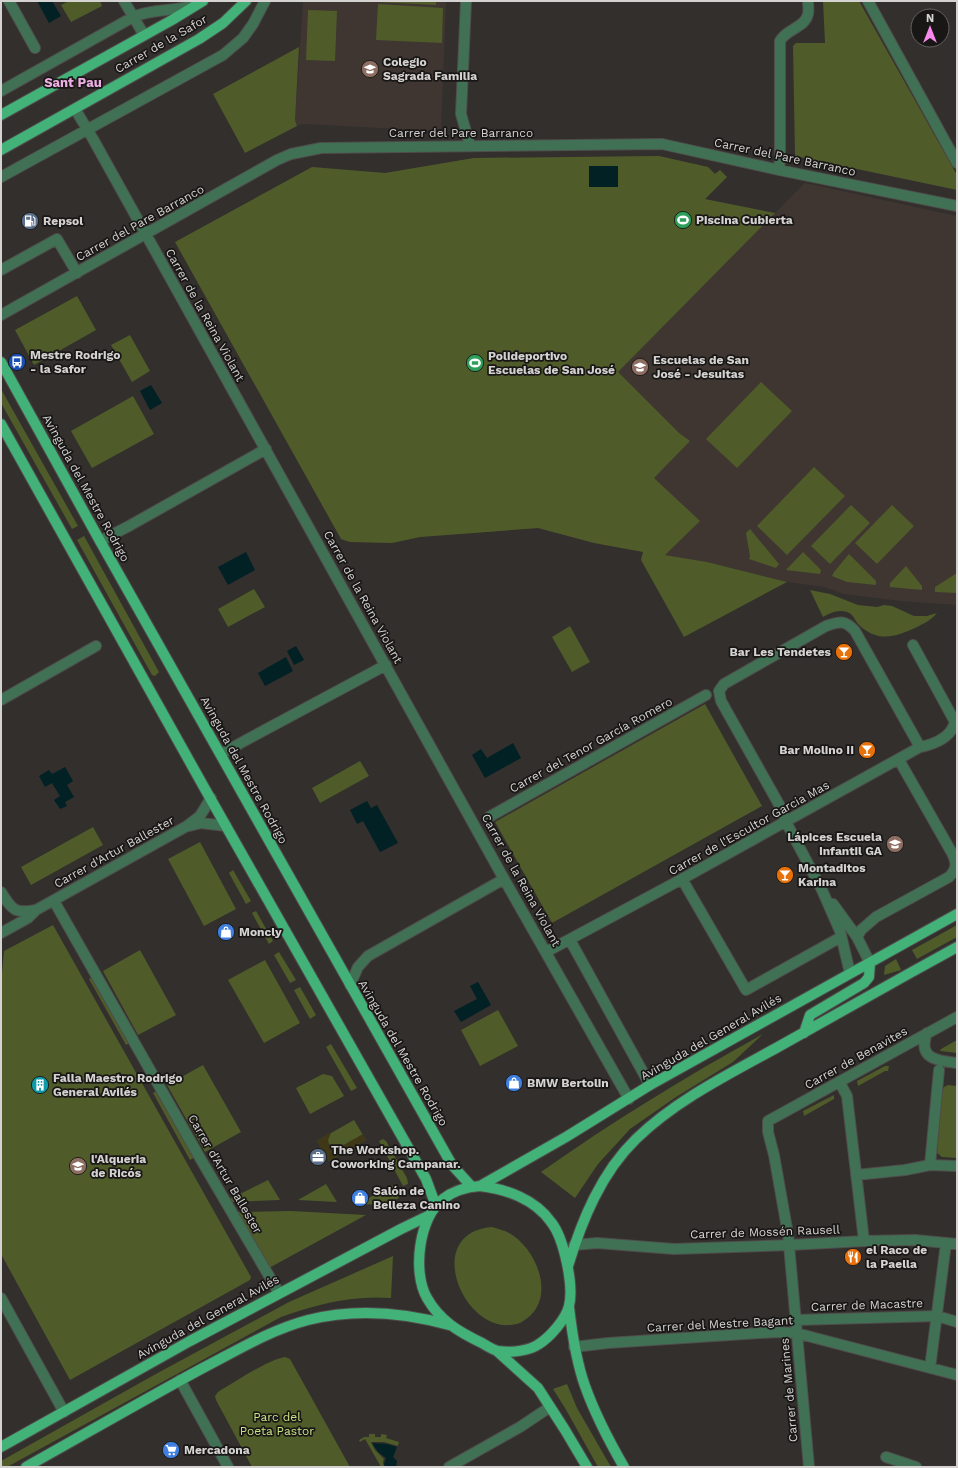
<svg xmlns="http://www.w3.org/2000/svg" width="958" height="1468" viewBox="0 0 958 1468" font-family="'Work Sans',sans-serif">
<rect width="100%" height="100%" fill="#322f2d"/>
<path fill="#3f3631" d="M303,1h143l-5,130 -138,-7 -6,2 -2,-6z
M659,156l49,11 7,7 5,-4 7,7 -22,22 12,3 58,11 30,-30 152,33v389l-56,-4 -57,-7 -20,-7 -37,-5 -80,-20 -113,-19 -56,-15 -118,9 -28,6 -42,-1 -9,-3 -29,-372 73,6 89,-15z"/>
<path fill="#4f5c29" d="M69,1h31l2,5 -31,16 -10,-17z
M378,1h58v4l-58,-3z
M823,1h36l98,174v15l-162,-34 -2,-110 3,-3h29z
M378,4l65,4 -1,35 -66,-3z
M308,10l29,1 -2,50 -29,-1z
M299,47l-4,73 2,6 -52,27 -32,-59z
M659,156l49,11 7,7 5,-4 7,7 -22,22 70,14 -157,159 61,61 11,8 -36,37 46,43 -35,34 42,7 80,20 -103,55 -43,-77 2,-8 -49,-9 -56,-15 -118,9 -28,6 -42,-1 -9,-3 -166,-297 137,-75 73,6 89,-15z
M77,296l19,34 -62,35 -19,-35z
M130,335l20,36 -18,11 -21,-37z
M761,382l31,29 -55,57 -31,-29z
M1,389l77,137 -6,3 -71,-126z
M133,396l21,38 -62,34 -21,-37z
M814,467l31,29 -58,59 -30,-29z
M851,505l19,18 -40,41 -19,-18z
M892,505l22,21 -37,38 -22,-21z
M750,529l29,35 -3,4 -27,-9 1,-3 -4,-23z
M84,536l75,136 -4,4 -3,-1 -75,-135z
M803,552l18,18 -1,4 -34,-4z
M849,554l27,27v4l-29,-3 -15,-6 2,-4z
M906,566l16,20v4l-32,-3v-4z
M957,573v20l-22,-1v-5z
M254,589l11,18 -37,20 -10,-18z
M810,590l20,4 28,11 19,2 7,-2 8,1 22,10h13l10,-3c-6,7 -12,10 -20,14 -21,10 -39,16 -58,-2 -5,-5 -5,-11 -12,-13 -9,-3 -17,1 -24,5z
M570,626l20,36 -18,10 -20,-35z
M705,704l57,102 -210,117 -57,-101z
M360,761l9,15 -49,27 -8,-15z
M93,827l10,18 -72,40 -10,-18z
M200,842l36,67 -32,17 -36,-67z
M233,870l18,31 -5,3 -17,-31z
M256,911l17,30 -4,3 -17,-31z
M53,925l198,352 -1,3 -180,100 -69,-126v-270l3,-33z
M957,925v12l-40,22 -5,-9z
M140,950l36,65 -38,20 -35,-64z
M279,952l17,28 -6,3 -16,-28z
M896,959l5,11 -17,5 1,-9z
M265,960l35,63 -36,20 -36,-63z
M93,976l38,66 -5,3 -37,-66z
M300,987l16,28 -6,4 -16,-29z
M498,1010l20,36 -38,20 -19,-36z
M763,1034l-30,28 -57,35 -46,32 -32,35 -23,34 -34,-26c72,-51 146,-96 222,-138z
M957,1040v13l-17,-2 1,-2z
M331,1044l26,44 -6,3 -25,-44z
M203,1065l38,67 -36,20 -38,-67z
M885,1066h4l-1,5h-3l-27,15 -1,-5z
M323,1074l9,2 12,20 -34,18 -14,-26z
M948,1085l9,1v72l-15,-1 -5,-4 5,-62 2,-4z
M157,1091l38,66 -5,3 -37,-67z
M834,1095v4l-30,17 -1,-5z
M354,1120l12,20 -37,21 -12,-20z
M383,1139l3,2 21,37 1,6 -5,2 -24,-45z
M268,1180l12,20 -48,2 -2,-3z
M326,1184l11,18 -39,-2z
M392,1185l7,13 -14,7 -27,-1z
M291,1211l75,4 -97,53 -31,-56z
M492,1227c6,2 12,3 17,6 26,14 46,60 21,83 -3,2 -6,5 -10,7 -54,19 -101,-90 -28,-96z
M393,1256l-2,42c-38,-3 -74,6 -110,19l-274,150h-6v-6l153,-86 135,-73z
M285,1357l5,2 60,108h-98l-36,-67 -1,-4 3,-4c17,-10 49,-32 67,-35z
M567,1384l10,24 34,59h-13l-33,-59 -12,-19z
M369,1434h6v3h6v-3l6,1 -1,3 13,4 -1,4 -14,-4h-13l4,8 9,9 -1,3 1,5h-3l-16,-28 -5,3 -1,-2 5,-3h5z"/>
<path fill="#3f3716" d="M331,1133l-3,7 1,4 7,4 4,-1 23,-13 3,6 -37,21 -12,-20z"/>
<path fill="#012124" d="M37,1h15l9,15 -12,7z
M589,166h29v21h-29z
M151,385l11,18 -12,7 -10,-19z
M246,552l9,18 -27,15 -10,-18z
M296,646l8,14 -10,5 -7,-14z
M286,657l7,14 -28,15 -7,-13z
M513,743l8,15 -36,20 -13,-23 9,-6 6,9z
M65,767l8,14 -6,4 7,12 -9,5 2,4 -7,3 -6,-9 6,-4 -8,-13 -7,4 -6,-11 10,-6 3,4z
M367,801l4,7 6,-3 21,38 -18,9 -17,-31 -6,3 -7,-14z
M478,982l13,23 -30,17 -7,-11 23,-12 -7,-13z
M372,1443l15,1 10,3 -4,10 4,4 -1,6h-11l-1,-3 2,-6 -8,-6z"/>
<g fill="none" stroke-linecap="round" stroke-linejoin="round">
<defs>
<path id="minor" d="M9,1l26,47
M124,1l20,34
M466,1l-5,113 9,32
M868,1l89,162
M1,91l132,-74c20,-9 41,-5 61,-12
M75,109l18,30 411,740 125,220
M779,170l1,-12v-117c6,-12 25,-13 28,-27 1,-4 0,-9 0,-13
M1,177l222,-122 20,-17 10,-14 12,-23
M1,270l56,-31 20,34
M1,315l276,-155 14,-6 30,-6 341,-4 117,26 178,36
M100,541l29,-15 137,-77
M913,645l42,77
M1,700l95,-54
M221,754l27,-15 138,-74
M489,817l217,-122
M189,826l12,-3 25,3
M682,879l64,111 95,-53
M1,892c11,18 14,22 35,18
M54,901l146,257 79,135
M833,904l24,33 13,26
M1,933l27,-15 8,-8 151,-84 13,-10 11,-18
M857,937l4,-7 15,-13 73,-40c8,-8 8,-15 3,-24l-53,-93
M570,940l80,145
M546,952l136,-73 238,-132c15,-3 31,-10 35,-25l2,-1
M850,973l-10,-42 -18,-41 -36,-68 -5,-14 -60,-107 -2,-10 5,-7 102,-58c14,-5 19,-6 29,5l65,116
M350,985l8,-18 10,-11 136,-77
M927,1033c-10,26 11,28 30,30
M840,1083l7,13 17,145
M930,1165l9,-95
M856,1175l49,-5 25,-5 27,1
M574,1245l23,-2 77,6 116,-4 74,-4 51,-1 42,4
M1,1298l63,114
M796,1320l141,-4 20,6
M574,1347l34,-4 169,-11 19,1 161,42
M930,1368l16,-125
M180,1380l48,87
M886,1457l30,10
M449,1467l71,-40 30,-20
M809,1467l-21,-233 -14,-79 -6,-23v-11l189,-104"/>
<path id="major" d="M1,115l171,-95 31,-19
M1,150l198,-111 24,-16 23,-22
M1,362l99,179 352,624 20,22
M1,424l204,365 221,390 10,27
M804,1033l6,-18 54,-32 5,-6 1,-14
M480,1186l86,-49 84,-52 307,-171
M480,1186c26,3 55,13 71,36 13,16 23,64 18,84 -3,13 -19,31 -30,38 -10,7 -28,9 -41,7 -5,-1 -11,-5 -16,-8 -23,-11 -42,-22 -55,-45 -15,-26 -8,-81 16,-99 10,-8 24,-12 37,-13z
M568,1266c14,-46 33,-93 68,-127 40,-39 93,-65 142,-92 59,-33 119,-67 179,-100
M569,1307c3,26 7,54 16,79 10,28 24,55 39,81
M497,1351l41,37 27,42 22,37
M1,1447l189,-106 211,-112 29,-14
M26,1467c59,-33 116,-66 175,-98 35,-18 69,-39 107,-49 48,-12 94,-8 141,5"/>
</defs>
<use href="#minor" stroke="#4f4d4b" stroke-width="12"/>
<use href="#major" stroke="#4f4d4b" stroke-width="12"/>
<use href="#minor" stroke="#417155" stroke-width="10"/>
<use href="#major" stroke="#43b279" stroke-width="10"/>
</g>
<defs>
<symbol id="school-disc" viewBox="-11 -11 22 22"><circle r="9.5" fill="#8d6e63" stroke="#191716"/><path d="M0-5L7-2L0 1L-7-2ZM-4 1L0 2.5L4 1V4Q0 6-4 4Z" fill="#fff"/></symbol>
<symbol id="stadium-disc" viewBox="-11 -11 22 22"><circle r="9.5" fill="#2e9e5b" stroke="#191716"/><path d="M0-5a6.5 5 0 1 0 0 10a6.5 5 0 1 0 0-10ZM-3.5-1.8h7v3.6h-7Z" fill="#fff"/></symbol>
<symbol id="fuel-disc" viewBox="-11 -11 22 22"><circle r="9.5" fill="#5c6f8a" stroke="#191716"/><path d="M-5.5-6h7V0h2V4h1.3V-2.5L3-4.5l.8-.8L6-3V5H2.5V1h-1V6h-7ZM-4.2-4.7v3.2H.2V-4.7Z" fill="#fff"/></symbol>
<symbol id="bus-disc" viewBox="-11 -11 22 22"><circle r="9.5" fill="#1a4fb4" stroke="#191716"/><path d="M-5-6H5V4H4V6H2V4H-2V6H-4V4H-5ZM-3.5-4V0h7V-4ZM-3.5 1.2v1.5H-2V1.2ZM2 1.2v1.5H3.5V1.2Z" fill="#fff"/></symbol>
<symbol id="bar-disc" viewBox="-11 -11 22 22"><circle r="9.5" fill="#e8710a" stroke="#191716"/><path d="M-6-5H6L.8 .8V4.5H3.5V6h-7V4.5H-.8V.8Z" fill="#fff"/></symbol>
<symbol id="shop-disc" viewBox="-11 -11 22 22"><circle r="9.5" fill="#3f7fe0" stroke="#191716"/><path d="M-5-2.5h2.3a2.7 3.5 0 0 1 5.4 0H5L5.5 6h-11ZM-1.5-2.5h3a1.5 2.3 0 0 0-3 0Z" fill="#fff"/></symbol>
<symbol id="building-disc" viewBox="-11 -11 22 22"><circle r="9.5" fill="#0f9aa8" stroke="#191716"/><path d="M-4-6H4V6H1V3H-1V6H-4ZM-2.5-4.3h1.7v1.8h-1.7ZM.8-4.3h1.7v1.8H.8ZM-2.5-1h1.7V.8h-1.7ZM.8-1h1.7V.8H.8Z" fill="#fff"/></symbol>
<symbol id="office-disc" viewBox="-11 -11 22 22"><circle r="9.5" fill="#5c6f8a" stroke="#191716"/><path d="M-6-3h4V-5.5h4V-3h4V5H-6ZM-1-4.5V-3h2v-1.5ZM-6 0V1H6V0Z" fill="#fff"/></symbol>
<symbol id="restaurant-disc" viewBox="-11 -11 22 22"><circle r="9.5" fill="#e8710a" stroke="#191716"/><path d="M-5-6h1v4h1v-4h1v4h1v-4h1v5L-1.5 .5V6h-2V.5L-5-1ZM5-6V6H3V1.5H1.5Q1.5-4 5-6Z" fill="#fff"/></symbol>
<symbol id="supermarket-disc" viewBox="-11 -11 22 22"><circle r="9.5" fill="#3f7fe0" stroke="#191716"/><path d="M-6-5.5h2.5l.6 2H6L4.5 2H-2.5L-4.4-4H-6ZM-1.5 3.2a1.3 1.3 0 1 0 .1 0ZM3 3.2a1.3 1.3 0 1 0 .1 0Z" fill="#fff"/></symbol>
</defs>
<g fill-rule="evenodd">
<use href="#school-disc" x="360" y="59" width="20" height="20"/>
<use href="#stadium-disc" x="673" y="210" width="20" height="20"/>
<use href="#fuel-disc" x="20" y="211" width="20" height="20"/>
<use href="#bus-disc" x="7" y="352" width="20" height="20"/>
<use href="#stadium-disc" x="465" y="353" width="20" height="20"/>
<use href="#school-disc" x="630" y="357" width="20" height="20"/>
<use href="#bar-disc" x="834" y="642" width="20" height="20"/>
<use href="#bar-disc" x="857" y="740" width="20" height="20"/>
<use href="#school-disc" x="885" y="834" width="20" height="20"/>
<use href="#bar-disc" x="775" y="865" width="20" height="20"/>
<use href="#shop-disc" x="216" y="922" width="20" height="20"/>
<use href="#shop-disc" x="504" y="1073" width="20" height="20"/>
<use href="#building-disc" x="30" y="1075" width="20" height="20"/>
<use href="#office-disc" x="308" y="1147" width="20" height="20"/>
<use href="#school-disc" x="68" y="1156" width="20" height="20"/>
<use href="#shop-disc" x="350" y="1188" width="20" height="20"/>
<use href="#restaurant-disc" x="843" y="1247" width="20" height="20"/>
<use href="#supermarket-disc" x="161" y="1440" width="20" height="20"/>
</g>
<g text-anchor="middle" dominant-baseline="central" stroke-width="3.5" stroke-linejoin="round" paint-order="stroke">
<g font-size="12" fill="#d5d3d1" stroke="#191716">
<text transform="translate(161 44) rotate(-30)">Carrer de la Safor</text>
<text x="461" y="133">Carrer del Pare Barranco</text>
<text transform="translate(785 157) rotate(12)">Carrer del Pare Barranco</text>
<text transform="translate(140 223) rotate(-29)">Carrer del Pare Barranco</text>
<text transform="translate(205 315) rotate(61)">Carrer de la Reina Violant</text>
<text transform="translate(86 488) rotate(61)">Avinguda del Mestre Rodrigo</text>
<text transform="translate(363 597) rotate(61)">Carrer de la Reina Violant</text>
<text transform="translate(591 745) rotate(-29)">Carrer del Tenor García Romero</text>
<text transform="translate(244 770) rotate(61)">Avinguda del Mestre Rodrigo</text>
<text transform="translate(749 828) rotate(-29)">Carrer de l'Escultor Garcia Mas</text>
<text transform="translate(114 852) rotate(-29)">Carrer d'Artur Ballester</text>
<text transform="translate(521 880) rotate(61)">Carrer de la Reina Violant</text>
<text transform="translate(711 1037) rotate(-30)">Avinguda del General Avilés</text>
<text transform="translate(403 1053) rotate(60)">Avinguda del Mestre Rodrigo</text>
<text transform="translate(856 1058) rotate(-29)">Carrer de Benavites</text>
<text transform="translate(225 1174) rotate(60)">Carrer d'Artur Ballester</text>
<text transform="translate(765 1232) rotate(-2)">Carrer de Mossén Rausell</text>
<text transform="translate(867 1305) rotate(-2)">Carrer de Macastre</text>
<text transform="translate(208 1317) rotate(-29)">Avinguda del General Avilés</text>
<text transform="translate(720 1324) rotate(-3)">Carrer del Mestre Bagant</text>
<text transform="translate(789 1390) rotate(-95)">Carrer de Marines</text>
</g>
<g font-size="12" font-weight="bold" fill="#d5d3d1" stroke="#191716" text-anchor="start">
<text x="383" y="62">Colegio<tspan x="383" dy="14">Sagrada Familia</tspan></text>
<text x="696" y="220">Piscina Cubierta</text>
<text x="43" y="221">Repsol</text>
<text x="30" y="355">Mestre Rodrigo<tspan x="30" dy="14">- la Safor</tspan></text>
<text x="488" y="356">Polideportivo<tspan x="488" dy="14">Escuelas de San José</tspan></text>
<text x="653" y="360">Escuelas de San<tspan x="653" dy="14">José - Jesuitas</tspan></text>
<text x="831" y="652" text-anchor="end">Bar Les Tendetes</text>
<text x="854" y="750" text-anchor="end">Bar Molino II</text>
<text x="882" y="837" text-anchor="end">Lápices Escuela<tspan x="882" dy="14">Infantil GA</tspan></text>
<text x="798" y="868">Montaditos<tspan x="798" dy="14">Karina</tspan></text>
<text x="239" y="932">Moncly</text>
<text x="53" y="1078">Falla Maestro Rodrigo<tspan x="53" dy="14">General Avilés</tspan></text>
<text x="527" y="1083">BMW Bertolin</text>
<text x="331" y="1150">The Workshop.<tspan x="331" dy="14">Coworking Campanar.</tspan></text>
<text x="91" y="1159">l'Alqueria<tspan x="91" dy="14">de Ricós</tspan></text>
<text x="373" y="1191">Salón de<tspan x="373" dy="14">Belleza Canino</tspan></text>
<text x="866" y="1250">el Raco de<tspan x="866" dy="14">la Paella</tspan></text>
<text x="184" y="1450">Mercadona</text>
</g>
<g font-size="12" fill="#cae484" stroke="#191716">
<text x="277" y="1417">Parc del<tspan x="277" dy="14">Poeta Pastor</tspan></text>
</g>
<g font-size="13" font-weight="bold" fill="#ecaee3" stroke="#191716">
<text x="73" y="82">Sant Pau</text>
</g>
</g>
<rect width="958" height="1468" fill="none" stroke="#d5d3d1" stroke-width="4"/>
<g transform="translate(930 28)"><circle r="19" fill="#191716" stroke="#646261"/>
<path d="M0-3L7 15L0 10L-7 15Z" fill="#f888eb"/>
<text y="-6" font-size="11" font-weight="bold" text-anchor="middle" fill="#d5d3d1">N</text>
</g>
</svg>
